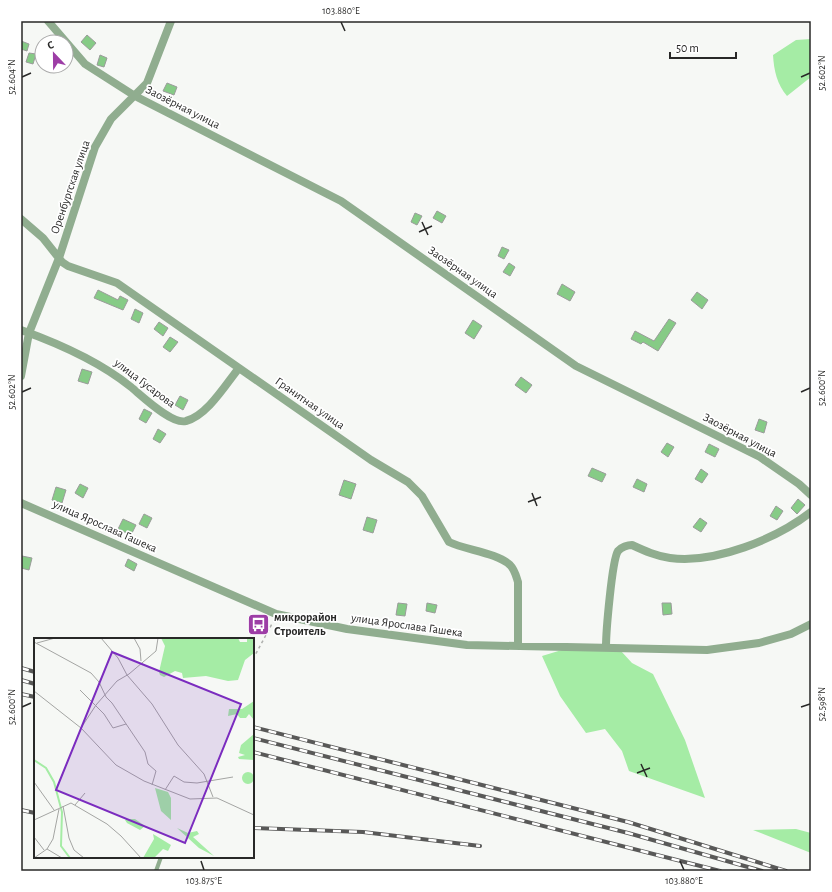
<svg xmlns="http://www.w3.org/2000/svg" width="832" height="892" viewBox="0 0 832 892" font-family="'Alegreya Sans',sans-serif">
<rect width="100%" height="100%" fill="#f6f8f5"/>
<path fill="#a5eca5" d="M811,39v38l-24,19c-10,-12 -13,-25 -14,-41l23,-15z
M565,649l56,2 11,12 21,11 32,66 20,58 -76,-27 -7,-20 -17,-22 -19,4 -26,-37 -18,-40z
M796,829l15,4v20l-58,-23z"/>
<path fill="#86cb86" stroke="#9a9c9a" d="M87,35l9,8 -6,7 -9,-8z
M21,41l8,3 -2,7 -6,-2z
M29,53l7,1 -3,10 -7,-2z
M100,55l7,3 -3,9 -7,-2z
M167,83l10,4 -3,8 -11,-4z
M437,211l9,5 -4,7 -9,-5z
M415,213l7,3 -5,9 -6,-3z
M502,247l7,3 -5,9 -6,-3z
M509,263l6,4 -5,9 -7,-4z
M562,284l13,8 -5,9 -13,-7z
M98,290l20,10 2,-4 8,4 -5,10 -29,-12z
M697,292l11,8 -6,9 -11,-9z
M135,309l8,4 -4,10 -8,-4z
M669,319l7,4 -18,28 -15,-9 -2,2 -10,-5 4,-8 19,10z
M473,320l9,6 -8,13 -9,-6z
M159,322l9,6 -5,8 -9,-7z
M170,337l8,5 -8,10 -7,-5z
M82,369l10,3 -4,12 -10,-3z
M521,377l11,8 -6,8 -11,-8z
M180,396l8,4 -5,10 -8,-5z
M144,409l8,4 -6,10 -7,-4z
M759,419l8,3 -3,11 -9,-3z
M158,429l8,5 -6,9 -7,-4z
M667,443l7,4 -6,10 -7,-5z
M709,444l10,5 -4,8 -10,-5z
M592,468l14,6 -4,8 -14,-6z
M701,469l7,5 -6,9 -7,-4z
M637,479l10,5 -3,8 -11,-5z
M344,480l12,4 -5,15 -12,-4z
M80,484l8,4 -5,10 -8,-5z
M56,487l10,3 -4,13 -10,-3z
M798,499l7,6 -8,9 -6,-6z
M776,506l7,5 -6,9 -7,-4z
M144,514l8,4 -5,10 -8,-4z
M367,517l10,3 -4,13 -10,-3z
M700,518l7,5 -6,9 -8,-5z
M123,519l13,6 -5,10 -13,-6z
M22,556l10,2 -3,12 -8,-2z
M128,559l9,5 -3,7 -9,-5z
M398,603l9,1 -2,12 -9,-1z
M427,603l10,2 -2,8 -9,-2z
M662,603h9l1,11 -9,1z"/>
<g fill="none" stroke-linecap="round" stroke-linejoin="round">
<path stroke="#aeafad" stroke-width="1.5" stroke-dasharray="3 3" stroke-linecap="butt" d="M253,659l20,-37"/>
<path stroke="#90ad8f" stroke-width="4" d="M156,871l5,-14"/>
<path stroke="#90ad8f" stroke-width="8" d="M48,21l37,43 50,32 206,105 235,165 184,91 39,27 12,11
M21,219l22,19 19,24 6,4 49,17 254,177 37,22 14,14 27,46c17,8 48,11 61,23 5,5 6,11 8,17v63
M21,330c39,14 78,31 110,57 11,9 41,38 55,34 21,-5 40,-37 53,-53
M21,376l8,-43 30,-75 36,-111 16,-28 36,-36 24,-62
M21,503l255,111 71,15 120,16 240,5 52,-7 32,-9 20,-10
M606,647c0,-15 6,-87 12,-96 3,-4 10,-6 14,-6 13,6 24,11 38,13 45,6 106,-19 141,-46"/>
<defs>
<path id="rail" d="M21,668l14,4
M21,680l14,4
M21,694l14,3
M253,727l375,95 158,49
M253,738l375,95 134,38
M253,752l467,119
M21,810l14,3
M253,828l110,4 117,14"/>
</defs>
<use href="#rail" stroke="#595958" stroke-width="4"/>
<use href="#rail" stroke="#fff" stroke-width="2.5" stroke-dasharray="8" stroke-linecap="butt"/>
</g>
<path fill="none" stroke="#282827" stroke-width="1.5" d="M341,22l4,9M22,77l9,-4M801,77l9,-4M422,222l6,13M419,232l13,-6M22,392l9,-4M801,392l9,-4M532,493l5,13M528,502l13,-5M22,707l9,-4M801,707l9,-3M641,764l6,13M637,773l13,-5M201,861l3,9M680,861l4,9"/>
<defs>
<symbol id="bus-square" viewBox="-11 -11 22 22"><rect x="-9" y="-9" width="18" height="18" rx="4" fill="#9d3da6" stroke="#fff"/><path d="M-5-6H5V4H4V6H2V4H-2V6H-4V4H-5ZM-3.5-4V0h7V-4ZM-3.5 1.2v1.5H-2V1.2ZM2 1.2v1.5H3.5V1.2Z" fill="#fff"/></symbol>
</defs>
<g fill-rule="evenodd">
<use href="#bus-square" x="246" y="612" width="25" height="25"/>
</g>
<g text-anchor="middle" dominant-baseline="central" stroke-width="3.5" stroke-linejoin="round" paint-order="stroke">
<g font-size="12" fill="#282827" stroke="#fff">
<text transform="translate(183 107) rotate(27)">Заозёрная улица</text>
<text transform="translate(70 187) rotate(-71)">Оренбургская улица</text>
<text transform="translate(463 272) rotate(35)">Заозёрная улица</text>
<text transform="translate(145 383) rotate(37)">улица Гусарова</text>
<text transform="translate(310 403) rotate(35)">Гранитная улица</text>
<text transform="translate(740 435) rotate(28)">Заозёрная улица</text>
<text transform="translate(105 526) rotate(24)">улица Ярослава Гашека</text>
<text transform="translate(407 625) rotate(8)">улица Ярослава Гашека</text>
</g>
<g font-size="12" font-weight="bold" fill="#282827" stroke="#fff" text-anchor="start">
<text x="274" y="617">микрорайон<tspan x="274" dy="14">Строитель</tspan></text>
</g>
</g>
<g transform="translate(34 638)">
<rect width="220" height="220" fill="#f6f8f5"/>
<path d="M127,0h77l2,4h7v-4h7v15l-9,7 -7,20 -10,1 -22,-5 -23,2 -1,-5 -7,-2 -11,6 -4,-2 -1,-3 6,-26zM220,63v19l-5,-6 -3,4h-6l-3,-4 -9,2 1,-7h13zM220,96v26l-15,-1 -1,-2 7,-2 -6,-2 2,-8zM208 140a6 6 0 1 1 12 0a6 6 0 1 1-12 0ZM121,150l13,4 3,6v22l-10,-9zM93,181h8l10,7 -5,4 -13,-7 -2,-3zM143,190l11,5 9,-2 2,3 -6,3 21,19 -15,-8zM119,196l18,11 -3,6 -5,-2 -9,9h-11l11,-19z" fill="#a5eca5"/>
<path fill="none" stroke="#a5eca5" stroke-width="2" d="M0,122l12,8 8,14 8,30 -1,34 9,12"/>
<path fill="none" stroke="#a4a5a3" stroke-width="1" d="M67,0l17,20 9,17 25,29 26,41 26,29 9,23M100,0l6,11 1,12M0,4l57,31 8,9 7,15 6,6 33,49 3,12 8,7 -4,14M3,5l18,-5M46,52l24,24 9,14 13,-4M0,53l47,37 35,37 28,16 46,18 27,-1 37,17M47,90l15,-23 21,-24 12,-7 27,-23 2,-13M0,144l20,28M131,152l9,-14 10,6 13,1 36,-6M41,167l10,-12M29,168l6,32 5,12 10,8M0,182l37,-17 36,21 14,12 20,22M0,199l10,13M13,211l15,9M0,220l13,-9 6,-10 6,-30"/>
<path fill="#7b2cbf" fill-opacity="0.15" stroke="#7b2cbf" stroke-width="2" d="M78,14l129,52 -56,139 -129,-53z"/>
<rect width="220" height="220" fill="none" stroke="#282827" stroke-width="2"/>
</g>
<rect width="832" height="892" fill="none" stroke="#ffffff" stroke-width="44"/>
<g transform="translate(54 54) rotate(338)"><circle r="19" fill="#ffffff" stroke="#a9a9a9"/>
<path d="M0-3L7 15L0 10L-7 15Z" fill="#9d3da6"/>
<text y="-6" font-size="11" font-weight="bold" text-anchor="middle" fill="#282827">С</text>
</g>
<path d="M670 52v6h66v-6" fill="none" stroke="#282827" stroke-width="2"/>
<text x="676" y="52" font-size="12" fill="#282827" stroke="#ffffff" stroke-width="3" paint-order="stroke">50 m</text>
<rect x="22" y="22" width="788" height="848" fill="none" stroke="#282827" stroke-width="1.5"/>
<g font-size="10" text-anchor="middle" fill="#282827">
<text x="341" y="14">103.880°E</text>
<text transform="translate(821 73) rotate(-90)" y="4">52.602°N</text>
<text transform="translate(11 77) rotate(-90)" y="4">52.604°N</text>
<text transform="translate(821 388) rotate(-90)" y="4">52.600°N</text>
<text transform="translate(11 392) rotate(-90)" y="4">52.602°N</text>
<text transform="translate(821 704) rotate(-90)" y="4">52.598°N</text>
<text transform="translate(11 707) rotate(-90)" y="4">52.600°N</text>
<text x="204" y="884">103.875°E</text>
<text x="684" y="884">103.880°E</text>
</g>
</svg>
